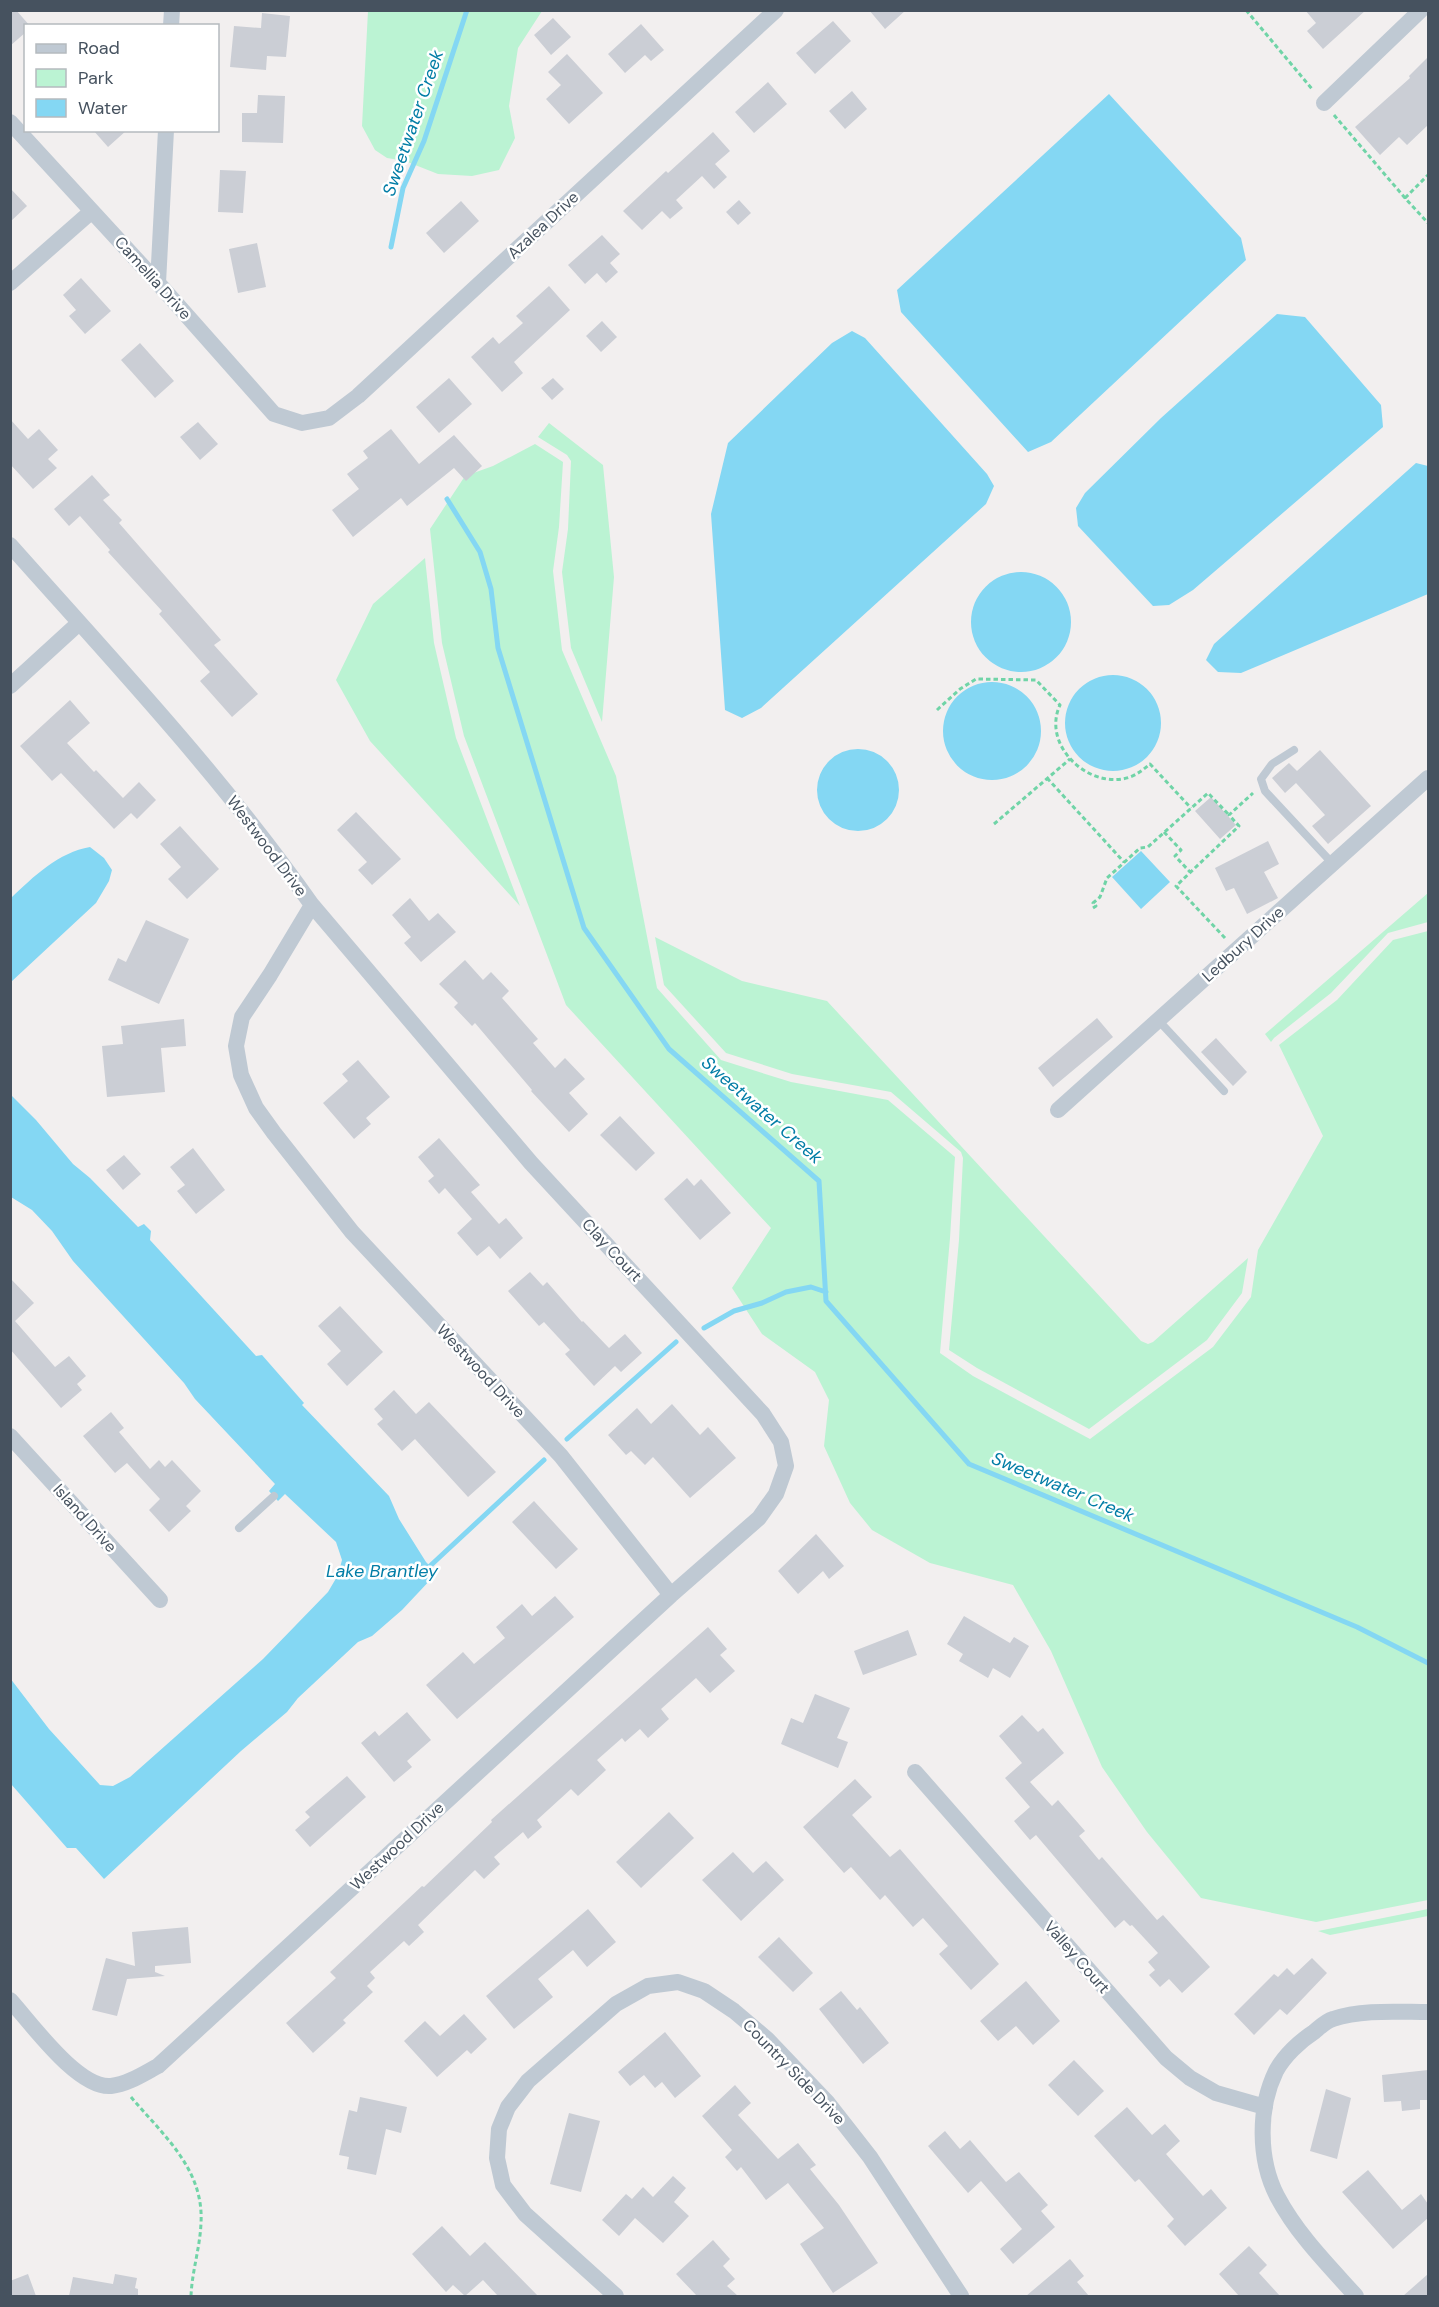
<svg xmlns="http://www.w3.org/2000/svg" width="1439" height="2307" viewBox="0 0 1439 2307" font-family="'DM Sans',sans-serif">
<rect width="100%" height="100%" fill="#f2efef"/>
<path fill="#bbf3d3" d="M368,11h174l-24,37 -9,58 6,32 -16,32 -27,6 -34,-2 -33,-13 -18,-3 -12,-8 -13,-24z
M549,423l54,42 11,112 -12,145 -31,-74 -9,-76 6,-43 3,-68 -4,-6 -29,-18z
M535,444l28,18 -4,65 -6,44 9,79 54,126 41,212 64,72 70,22 97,18 67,57 -5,81 -10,115 33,23 117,63 123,-92 38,-50 7,-47 65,-114 -44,-91 58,-45 56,-60 35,-9v969l-112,22 -115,-24 -54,-66 -45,-65 -51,-116 -38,-66 -83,-22 -58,-33 -22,-27 -26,-57 5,-46 -14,-28 -53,-38 -30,-46 39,-60 -205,-223 -102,-269 -22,-93 -12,-114 35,-53 28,-10z
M425,558l9,85 22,95 64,168 -150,-165 -34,-61 37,-76z
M1428,893v29l-40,11 -57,60 -57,45 -3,4 -6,-8z
M655,937l87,44 85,20 314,340 7,3 5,-2 95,-84 -6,35 -35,47 -118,89 -112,-61 -28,-18 10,-110 4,-82 -2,-6 -70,-60 -99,-18 -66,-21 -62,-68z
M1428,1909v7l-98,19 -12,-4z"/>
<path fill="#84d7f3" d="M1109,94l132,144 5,22 -195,182 -23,10 -127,-140 -4,-22z
M1277,314l28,3 76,88 2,22 -190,163 -24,15 -16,1 -75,-80 -2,-18 9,-15 76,-75z
M852,331l13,7 122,136 7,12 -8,18 -225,204 -19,10 -17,-8 -14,-196 17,-71 104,-100z
M1416,463l12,3v128l-187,79 -23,-1 -12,-12 8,-16z
M971 622a50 50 0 1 1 100 0a50 50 0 1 1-100 0Z
M1065 723a48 48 0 1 1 96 0a48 48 0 1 1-96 0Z
M943 731a49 49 0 1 1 98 0a49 49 0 1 1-98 0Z
M817 790a41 41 0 1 1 82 0a41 41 0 1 1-82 0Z
M90,847l14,11 8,12 -3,11 -13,22 -85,79v-84c22,-21 48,-46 79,-51z
M1141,851l29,31 -29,27 -29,-32z
M11,1095l25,25 37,44 17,14 48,49 6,-3 7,7 -1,9 106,116 6,-1 42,48 -2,2 87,91 10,23 27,43 7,7v8l-31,33 -30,26 -14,6 -60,56 -11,14 -46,39 -137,128 -28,-31h-9l-56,-64 -1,-106 39,51 51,56 13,1 17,-9 133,-118 65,-67 10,-17 4,-15 -6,-18 -51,-48 -7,7 -9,-10 6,-7 -80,-85 -11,-16 -111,-122 -21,-30 -20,-21 -21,-13z"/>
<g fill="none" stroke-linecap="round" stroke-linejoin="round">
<path stroke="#84d7f3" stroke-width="5" d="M391,247l12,-59 21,-47 43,-131
M447,499l33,53 11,37 7,59 86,280 85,121 150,132 7,120 143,163 388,163 71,36
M704,1328l30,-17 28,-8 24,-11 25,-5 15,5
M567,1439l109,-97
M430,1566l114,-106"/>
</g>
<path fill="#cbced5" d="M10,10h6l14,16h-4v6l-16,14z
M869,10h37l-21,19z
M1305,10h61l-43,39 -16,-18 9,-8z
M262,13l28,3 -4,41 -19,-1 -1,14 -36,-3 4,-41 27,2z
M553,18l18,19 -20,18 -17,-20z
M833,21l18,20 -36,33 -19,-21z
M641,24l23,26 -13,11 -6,-6 -20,18 -17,-19z
M567,54l36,39 -34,31 -23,-25 15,-14 -13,-13z
M1428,57v68l-21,20 -8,-8 -19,18 -25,-28 55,-49 -1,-2z
M768,82l19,22 -33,29 -19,-21z
M852,91l15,18 -22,20 -16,-18z
M258,95l27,1 -2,47 -41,-1v-29h15z
M93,130h34l-19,17z
M713,132l17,19 -15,13 12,13 -13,12 -12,-13 -26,24 7,8 -13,11 -8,-8 -20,19 -19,-19 43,-40 2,2z
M220,170l26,1 -3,42 -25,-1z
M10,188l17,18 -17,16z
M739,200l12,13 -13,12 -12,-13z
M461,201l18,20 -35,32 -18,-20z
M602,235l18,19 -10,9 8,9 -12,11 -9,-10 -12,11 -17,-19z
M257,243l9,44 -28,6 -9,-44z
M81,278l30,33 -26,23 -16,-18 7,-6 -13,-15z
M549,286l21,24 -56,52 9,11 -21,19 -31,-35 22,-20 6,7 24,-21 -7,-7z
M602,321l15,16 -16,15 -15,-16z
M140,343l34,38 -19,17 -34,-38z
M449,378l23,26 -33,29 -23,-26z
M553,378l11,11 -12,11 -11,-12z
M10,419l18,20 11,-10 19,21 -10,9 9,9 -24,21 -23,-25z
M198,422l20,22 -18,16 -20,-23z
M391,429l28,35 35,-29 28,31 -16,15 -12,-13 -47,38 -6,-8 -48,39 -21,-27 27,-21 -12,-15 21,-16 -5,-7z
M92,475l18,20 -7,5 19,20 -3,3 102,117 -7,5 44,49 -26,23 -32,-36 10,-9 -51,-58 3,-3 -54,-59 2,-2 -30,-34 -11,10 -15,-17z
M70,700l20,23 -23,20 27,29 2,-2 27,28 16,-16 17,18 -19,19 -6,-6 -17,16 -53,-56 -9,8 -32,-35z
M1320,750l51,56 -43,38 -16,-18 13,-11 -29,-32 -11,10 -13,-15 17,-15 8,8z
M1211,797l25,28 -16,14 -25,-28z
M356,812l45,47 -29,26 -14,-15 9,-8 -30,-32z
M180,826l39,43 -32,30 -19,-20 13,-12 -21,-23z
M1268,841l11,23 -15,8 14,26 -31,16 -13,-26 -8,3 -11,-23z
M410,898l19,23 9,-8 18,19 -35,30 -17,-19 7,-6 -19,-22z
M146,920l43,19 -30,65 -51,-24 10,-22 8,4z
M465,960l18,20 8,-8 18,19 -7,7 36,41 -5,4 22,25 10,-10 20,21 -16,14 19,21 -19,18 -38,-41 1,-1 -57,-67 -3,3 -18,-19 4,-4 -19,-19z
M1097,1018l16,19 -60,50 -15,-19z
M184,1019l2,27 -25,2 4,44 -58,5 -5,-51 21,-2 -2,-18z
M1216,1038l31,34 -14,14 -32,-34z
M358,1060l32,37 -24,21 5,6 -17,15 -31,-36 25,-22 -6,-7z
M620,1116l35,37 -19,18 -36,-36z
M439,1138l41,47 -9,7 28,32 7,-6 17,20 -23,21 -11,-13 -12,10 -20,-23 15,-14 -27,-31 -6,6 -11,-13 6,-5 -16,-19z
M193,1148l32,42 -29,24 -19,-23 8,-6 -15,-18z
M124,1155l17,19 -18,16 -17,-20z
M687,1178l7,8 7,-7 30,34 -31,27 -36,-41z
M530,1272l13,14 4,-4 35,40 1,-1 26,27 16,-14 17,19 -21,19 -6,-6 -21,20 -29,-32 5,-4 -26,-28 -5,4 -31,-35z
M10,1278l24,25 -19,18 40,46 14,-11 17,20 -9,8 5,6 -21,18 -51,-59z
M340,1306l43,46 -36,34 -20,-22 14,-13 -23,-25z
M394,1390l22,24 13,-12 67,70 -28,25 -53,-58 -13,12 -25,-27 6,-5 -9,-10z
M672,1404l28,31 8,-8 28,31 -46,40 -37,-41 -8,8 -14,-14 -5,4 -18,-20 29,-27 14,16z
M111,1412l13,16 -5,4 31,37 9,-9 6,7 7,-7 29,31 -15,15 5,5 -22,21 -20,-22 11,-11 -33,-36 -12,10 -32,-37z
M534,1501l44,48 -22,20 -44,-47z
M816,1534l28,32 -15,13 -6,-8 -25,23 -20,-23z
M555,1596l19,21 -117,102 -31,-34 37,-33 11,12 31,-26 -9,-11 26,-23 10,12z
M964,1616l46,27 4,-6 15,9 -19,32 -17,-10 -5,10 -29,-17 4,-7 -16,-10z
M708,1627l19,22 -7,6 15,16 -25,22 -14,-15 -35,31 8,10 -21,19 -8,-9 -15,13 -3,-4 -25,22 9,10 -28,26 -7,-7 -34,31 5,7 -14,12 -5,-7 -29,25 6,7 -16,15 -9,-9 -57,55 6,7 -15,14 -5,-5 -34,31 5,6 -8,8 6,6 -30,28 3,3 -33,30 -27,-30 50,-45 -6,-6 92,-86 2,1 68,-65 -1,-2z
M908,1630l9,25 -54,20 -9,-24z
M815,1694l35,14 -13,30 11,4 -10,26 -57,-24 10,-26 12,5z
M407,1712l24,28 -24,21 5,6 -18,15 -33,-39 14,-12 4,5z
M1022,1715l16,17 5,-4 21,25 -34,29 22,24 6,-6 27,31 -6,5 20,24 3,-3 55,63 6,-5 47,52 -28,26 -13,-14 -9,8 -11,-12 6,-5 -7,-8 10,-9 -26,-28 -2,1 -6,-6 -9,8 -79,-93 -6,5 -16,-19 16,-14 -25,-29 17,-15 -23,-27z
M347,1776l19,21 -56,50 -15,-17 15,-13 -5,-5z
M855,1779l17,18 -20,18 38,42 10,-8 99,115 -28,26 -32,-36 9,-8 -25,-28 -10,9 -28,-32 -5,5 -29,-33 -7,6 -41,-46z
M669,1812l25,26 -53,50 -25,-26z
M733,1852l20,21 13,-12 18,19 -43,41 -39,-41z
M588,1909l28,33 -29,25 -14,-17 -35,29 15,18 -39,32 -28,-33z
M188,1927l3,36 -36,3v6l10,4 -38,3 -10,37 -25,-6 14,-52 29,8 -3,-34z
M779,1937l34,36 -20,19 -35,-35z
M1312,1958l15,15 -40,42 -7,-6 -26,26 -20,-21 40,-40 4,3 9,-9 7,7z
M1026,1981l34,40 -27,24 -17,-19 -18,15 -18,-20z
M841,1991l16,19 3,-3 29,36 -26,21 -44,-55z
M464,2014l23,25 -16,15 -4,-4 -30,27 -33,-36 21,-20 15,15z
M665,2032l36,44 -26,22 -13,-16 -7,6 -11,-13 -14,11 -12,-14z
M1074,2060l30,31 -26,25 -30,-31z
M1428,2070v30h-8v9l-18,2 -1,-10 -17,1 -2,-27z
M735,2085l16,18 -13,12 40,44 20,-16 18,22 -6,4 29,36 39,58 -45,30 -33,-49 24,-16 -36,-45 -22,17 -25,-33 -4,4 -12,-14 7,-7 -30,-34z
M1326,2089l25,9 -14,61 -27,-8z
M360,2097l47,10 -6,26 -15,-4 -10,46 -29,-6 2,-12 -10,-2 10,-45 8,2z
M1127,2107l25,28 13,-11 15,17 -14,13 37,42 8,-7 16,19 -42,38 -18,-20 7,-7 -35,-40 -4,3 -41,-46z
M569,2113l31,8 -19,71 -31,-8z
M945,2131l15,18 10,-9 36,42 13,-10 29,33 -7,6 14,16 -42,37 -13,-15 22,-20 -41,-48 -13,12 -40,-47z
M1368,2170l34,40 19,-16 7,10v14l-35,31 -51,-57z
M673,2176l13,12 -12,14 15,14 -26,27 -28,-25 -16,18 -17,-16 24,-26 6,5 11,-12 10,10z
M442,2226l28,30 15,-14 53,54h-40l-15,-16 -18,16 -12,-11 -7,7 -34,-38z
M713,2240l17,19 -7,7 12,13 -8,7 11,10h-41l-21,-22z
M1249,2246l18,19 -8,8 21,23h-41l-20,-22z
M1070,2259l14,17 -7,6 12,14h-63z
M28,2274l8,22h-26v-15z
M115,2274l22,4 -2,10 3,1v7h-69l4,-19 40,7z
M1428,2274v22h-25z"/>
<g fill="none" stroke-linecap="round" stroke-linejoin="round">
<path stroke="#70d4a7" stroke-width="3" stroke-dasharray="4.5 3" stroke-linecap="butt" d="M1246,10l66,79
M1334,115l71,83 23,25
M1405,198l23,-23
M937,710l23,-21 16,-10 60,1 24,25c-19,41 30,86 70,72 8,-3 14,-8 20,-13l41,44
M1047,778l77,84
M994,824l76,-65
M1164,832l17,18 -6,6 15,16
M1093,908l3,-2 -3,-3 7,-6 7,-19 33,-30 8,-1 60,-54 21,22
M1225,938l-49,-52 63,-60 -10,-11 24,-22
M131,2097c32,38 73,72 70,126 -1,25 -9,48 -10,73"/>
<path stroke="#bfc9d3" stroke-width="8" d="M1294,750l-22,14 -11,15 4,12 68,73
M1158,1020l66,71
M239,1528l35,-32"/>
<path stroke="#bfc9d3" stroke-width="16" d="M171,26l1,-16
M1324,103l97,-93
M10,122l148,161 116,131 28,9 27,-5 29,-22 418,-386
M10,283l82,-72
M158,283l8,-153
M10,545c104,117 212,232 302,360l219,258 232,251 18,28 5,24 -10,28 -17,24 -88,77 -513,471c-15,8 -30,18 -47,20 -33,3 -80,-63 -101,-86
M10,686l69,-63
M312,905l-42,70 -28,42 -6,29 5,29 15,33 18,25 78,99 209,224 110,139
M1058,1110l370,-332
M10,1436l150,164
M915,1772l251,286 24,20 26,15 49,14
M616,2296l-91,-82 -22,-29 -6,-27 2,-29 9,-22 20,-26 88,-77 32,-18 30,-4 26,9 30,20 33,28 60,63 43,55 91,139
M1356,2296c-28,-31 -59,-62 -79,-100 -19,-37 -19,-88 -1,-125 8,-15 24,-30 38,-39 6,-5 12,-11 19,-13 29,-10 65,-7 95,-7"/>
</g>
<g text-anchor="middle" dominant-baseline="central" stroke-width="5" stroke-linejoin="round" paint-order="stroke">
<g font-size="16" fill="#46525f" stroke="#fff">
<text transform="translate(543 225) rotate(-43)">Azalea Drive</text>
<text transform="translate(153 278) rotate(48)">Camellia Drive</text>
<text transform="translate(267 846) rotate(53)">Westwood Drive</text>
<text transform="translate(1243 944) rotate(-42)">Ledbury Drive</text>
<text transform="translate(612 1250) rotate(47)">Clay Court</text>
<text transform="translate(481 1371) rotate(47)">Westwood Drive</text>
<text transform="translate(85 1518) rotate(48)">Island Drive</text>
<text transform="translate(397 1846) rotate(-43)">Westwood Drive</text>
<text transform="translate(1077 1957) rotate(49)">Valley Court</text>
<text transform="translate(794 2072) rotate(46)">Country Side Drive</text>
</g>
<g font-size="18" font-style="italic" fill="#027da6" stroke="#fff">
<text transform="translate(413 123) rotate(-71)">Sweetwater Creek</text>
<text transform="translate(762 1110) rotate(41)">Sweetwater Creek</text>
<text transform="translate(1063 1487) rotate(23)">Sweetwater Creek</text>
<text x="382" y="1571">Lake Brantley</text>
</g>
</g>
<rect width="1439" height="2307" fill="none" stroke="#46525f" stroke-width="24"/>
<rect x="24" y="24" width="195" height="108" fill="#ffffff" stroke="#b5babf" stroke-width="1.5"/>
<rect x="36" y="44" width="30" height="9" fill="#bfc9d3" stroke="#b5babf" stroke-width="1.5"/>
<text x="78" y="54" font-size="18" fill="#46525f">Road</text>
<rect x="36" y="69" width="30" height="18" fill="#bbf3d3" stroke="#b5babf" stroke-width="1.5"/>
<text x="78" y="84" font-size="18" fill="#46525f">Park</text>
<rect x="36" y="99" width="30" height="18" fill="#84d7f3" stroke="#b5babf" stroke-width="1.5"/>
<text x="78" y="114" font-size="18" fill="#46525f">Water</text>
</svg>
